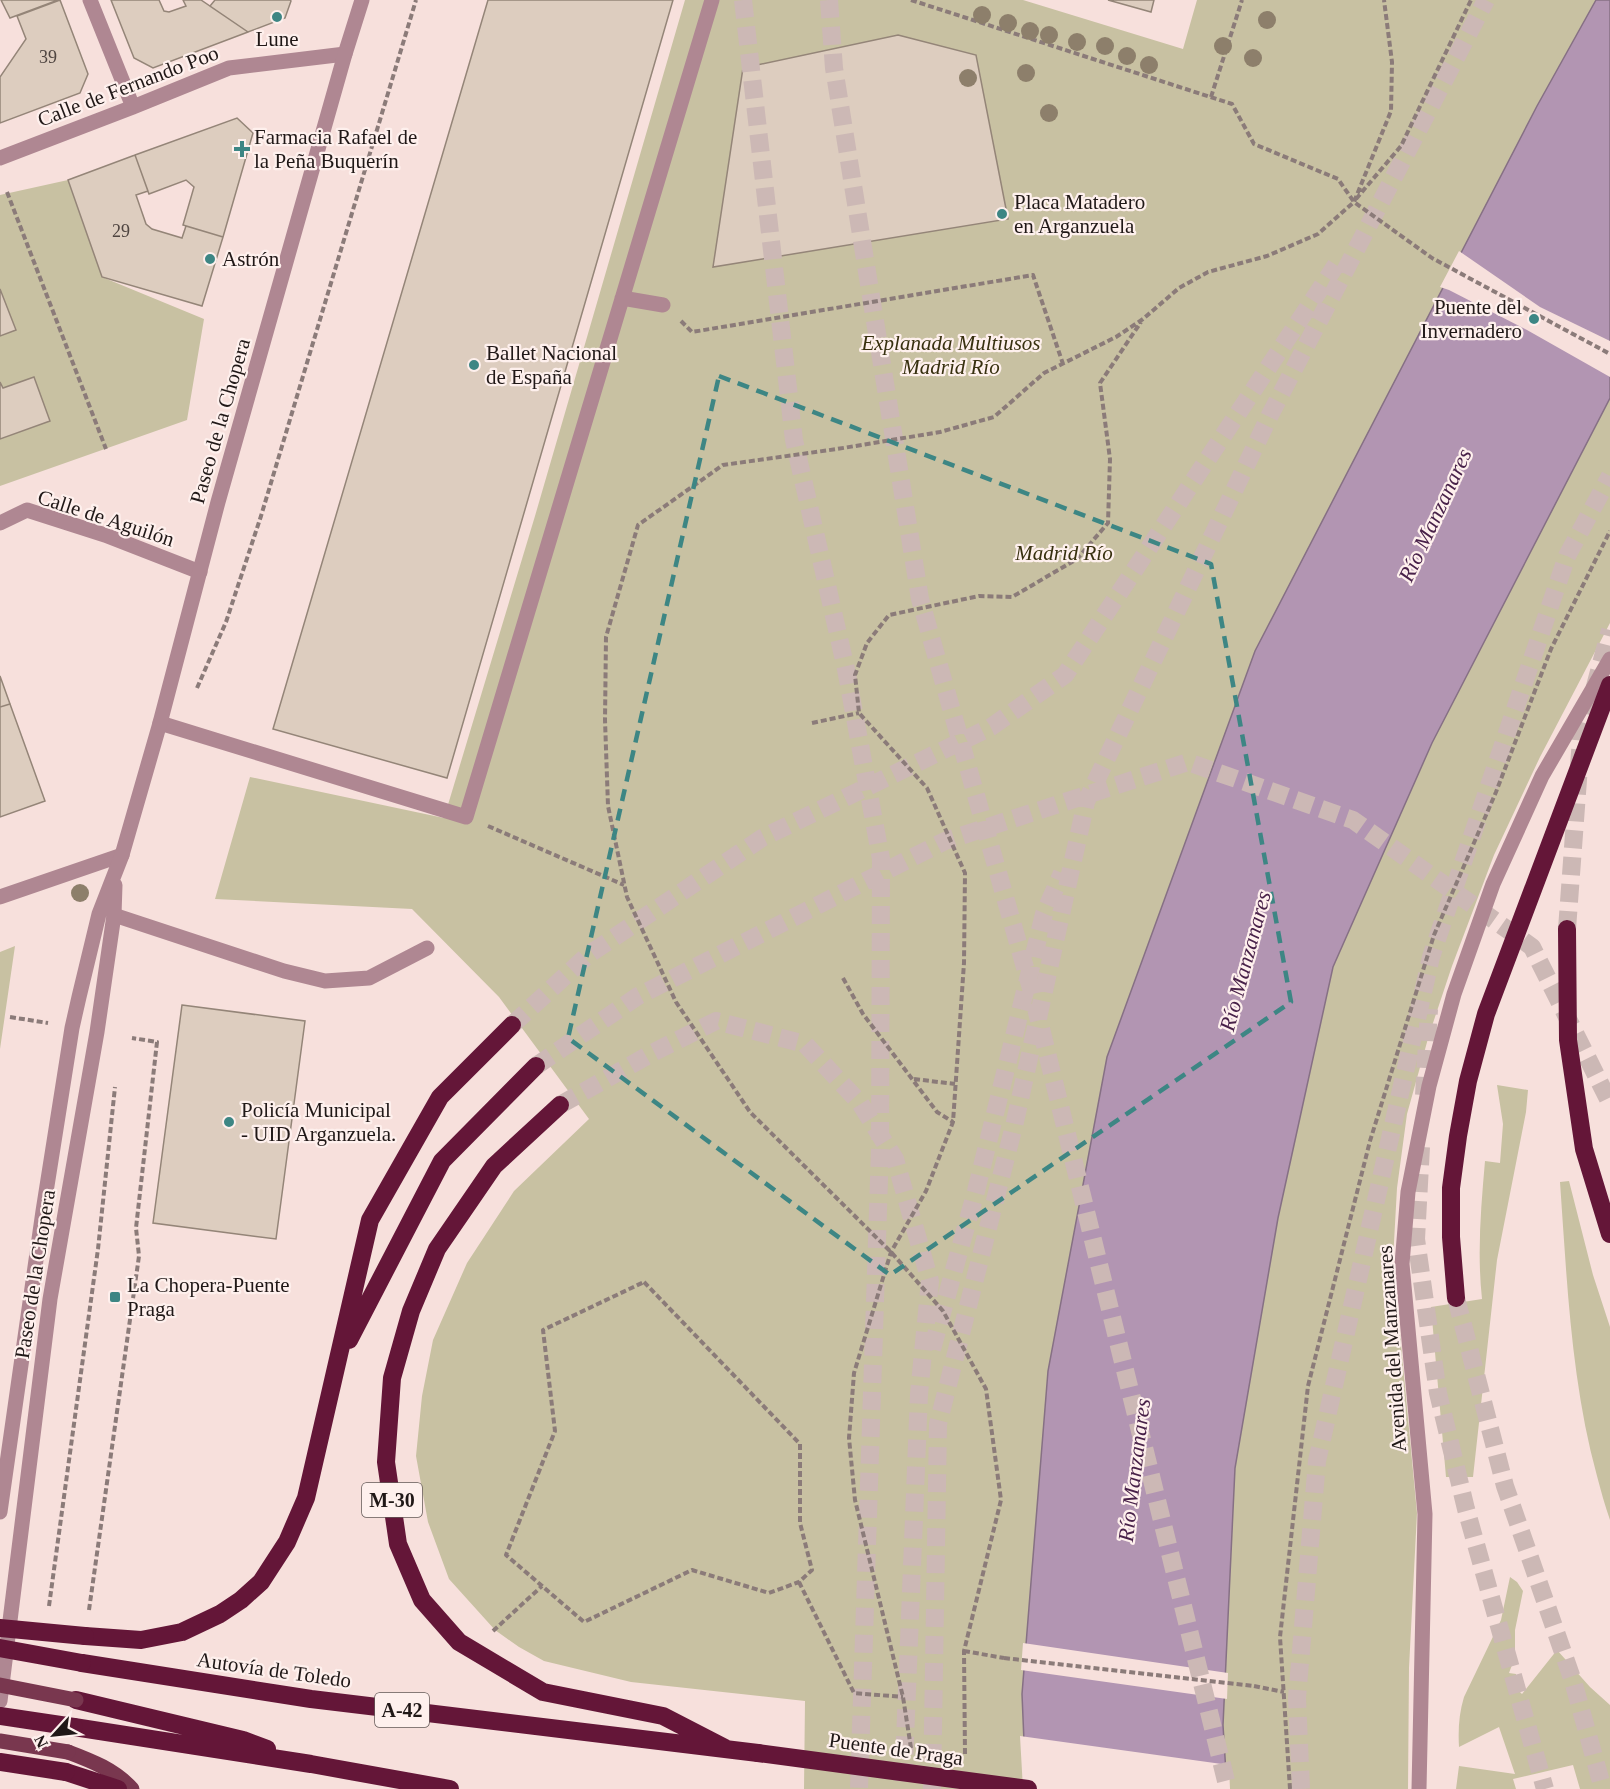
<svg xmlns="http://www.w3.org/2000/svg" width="1610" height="1789" viewBox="0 0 1610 1789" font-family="'Times New Roman',serif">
<rect width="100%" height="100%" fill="#f7e0dc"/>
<path fill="#c8c1a2" d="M685,0h338l160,49 14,-49h413v623l-70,134 -46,98 -42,111 -23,69 -22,79 -10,74 -4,72 24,253 -8,155 -1,121h-604l1,-88 -174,-19 -87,-21 -25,-14 -24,-17 -46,-51 -21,-57 -12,-66 6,-60 11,-56 34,-77 47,-72 75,-72 -90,-122 -87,-88 -197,-10 35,-122 194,41 91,-302z
M68,180l34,97 102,42 -17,101 -187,66v-291z
M15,946l-15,103v-97z
M1497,1085l31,5 -2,22 -29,148 -24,217h-27l-15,-170 51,-8c-5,-46 -1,-92 3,-138l15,2 3,-39z
M1569,1181l24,94 17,52v193c-5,-14 -9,-29 -13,-44 -26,-95 -30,-195 -37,-294z
M1510,1577l7,5 6,9 -8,39v27l-6,16 7,1v14l6,6 35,-44 33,37 20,18v84h-30l-7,-24 -60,14 3,10h-60l3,-23 56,8 -16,-47 -40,20c-1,-17 0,-34 5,-50l37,-77z"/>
<path fill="#b295b2" stroke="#867084" stroke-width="1.5" d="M1596,0h14v398l-178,345 -99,224 -55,251 -43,250 -12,257 4,64h-201l-4,-95 26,-323 59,-314 148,-406 282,-545z"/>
<path fill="#f7e0dc" d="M1459,251l81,56 70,34v36l-83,-47 -78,-40 -9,-3z
M1023,1643l205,30 -1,26 -206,-29z
M1020,1736l209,29 1,24h-207z"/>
<path fill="#ddcdbf" stroke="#948578" stroke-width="1.5" d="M1,0h57l-48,18z
M60,0l28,74 -8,19 -80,30v-46l26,-38 -9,-23z
M111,0h48l5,11 5,1 17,-6 -3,-6h18l47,32 -95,36 -19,-10z
M215,0h75l1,1 -6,17 -37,14 -38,-26z
M488,0h185l-226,778 -174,-49z
M1108,0h46l-3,12z
M898,35l78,20 32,164 -295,48 30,-199z
M237,118l16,15 -30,104 -40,-12 11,-38 -8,-7 -37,14 -14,-39z
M135,155l13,36 -12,4 10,29 6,5 30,9 4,-12 37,11 -21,69 -100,-29 -34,-97z
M0,289l16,41 -16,6z
M34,377l16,44 -50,18v-57l3,6z
M0,676l10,28 -10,3z
M10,704l35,97 -45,16v-110z
M182,1005l123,16 -29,218 -123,-16z"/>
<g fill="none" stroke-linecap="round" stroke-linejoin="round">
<path stroke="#ccb8b5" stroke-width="18" stroke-dasharray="18 9" stroke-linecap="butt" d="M743,0l51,440 52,229 35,190 -1,290 -21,640
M829,0l5,68 86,531 112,393 196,797
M1567,929l14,-190 29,-109
M512,1025l76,-70 174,-117 229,-111 74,-52 271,-410
M536,1066l102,-70 307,-155 243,-79 165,58 179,127 78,156
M1424,1095l5,-86
M560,1105l94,-53 62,-31 89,23 55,59 35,56 35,122 -11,113 -16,395
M1421,1147l-5,92 22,154 28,116 79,280
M1456,1298l49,188 68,195 30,108
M932,1349l44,-158 68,-277 18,-41
M932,1789l6,-365 76,-298 72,-324 184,-387 216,-415
M1301,1789l-4,-91 20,-237 114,-504 136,-401 43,-80"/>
<path stroke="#8b7b79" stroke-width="4" stroke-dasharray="6 3" stroke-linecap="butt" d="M911,0l321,104 22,40 84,35 16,23 78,56 178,96
M1211,97l31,-97
M7,192l99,257
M1356,199l45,-53 70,-146
M681,321l11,11 341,-57 30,89
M197,688l29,-66 35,-106 155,-516
M812,723l47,-10
M488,826l136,59
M843,978l20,36 74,98 16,10
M10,1017l38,6
M914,1079l41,5
M644,1282l156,162v79l12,47 -13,12 -30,11 -77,-23 -108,52 -78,-67 49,-124 -12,-101z
M799,1582l55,111 49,4
M49,1606l49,-357 17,-162
M89,1610l50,-354 -3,-28 21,-186 -25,-4
M493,1631l49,-45
M964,1651l40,7
M1254,1686l30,6
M911,1748l-8,-51 -48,-197 -6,-62 5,-65 37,-121 35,-61 27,-69 11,-159 1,-90 -38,-85 -68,-75 -4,-38 12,-32 22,-28 90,-19 33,1 65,-38 31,-36 2,-64 -10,-76 41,-61
M965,1754l-1,-103 37,-151 -15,-111 -43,-78 -52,-59 -141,-140 -74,-110 -49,-105 -19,-91 -3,-86 1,-83 32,-112 85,-60 114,-16 103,-17 54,-15 50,-44 72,-36 27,-18 36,-31 29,-16 59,-16 51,-22 36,-32 37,-91 1,-49 -8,-62
M1290,1789l-10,-152 28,-251 62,-245 64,-206 62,-143 55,-143 59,-118"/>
<path stroke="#af8792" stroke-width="15" d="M114,915l170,56 41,10 44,-3 58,-30"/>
<path stroke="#af8792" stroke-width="15" d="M622,298l41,7
M160,723l306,94 246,-817"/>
<path stroke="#af8792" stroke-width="15" d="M90,0l43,107
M0,158l133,-51 96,-39 116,-14
M0,523l27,-13 78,25 95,37
M0,897l122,-42
M1419,1789l6,-275 -23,-250 6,-72 21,-106 25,-92 39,-110 49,-108 68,-117"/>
<path stroke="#af8792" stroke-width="15" d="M0,1512l43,-301 29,-183 7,-31 20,-83 23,-59 38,-132 58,-221 127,-448 17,-54
M0,1701l50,-402 47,-267 17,-117 1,-30"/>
<path stroke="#79374f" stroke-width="15" d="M68,1752c24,9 47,18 64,37"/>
<path stroke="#641638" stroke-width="18" d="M1567,929l1,111 16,109 26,85
M560,1105l-66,61 -57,83 -26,62 -19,67 -6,84 12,82 24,56 37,42 84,50 120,24 62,32
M1456,1298l-5,-61v-49l7,-52 10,-55 18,-67 124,-329
M349,1340l93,-179 94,-95
M85,1636l56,4 41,-8 38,-18 21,-14 20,-18 26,-40 19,-44 64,-278 70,-123 72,-72
M82,1663l229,36 447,54
M76,1700l167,40 24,9
M74,1727l237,37 139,25
M66,1772l52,17"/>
<path stroke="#8b7b79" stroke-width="4" stroke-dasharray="6 3" stroke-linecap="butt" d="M1004,1658l250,28"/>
<path stroke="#79374f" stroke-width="15" d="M0,1685l76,15
M0,1741l68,11"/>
<path stroke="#641638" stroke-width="18" d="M0,1628l85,8
M0,1648l82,15
M0,1716l74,11
M758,1753l270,36
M0,1762l66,10"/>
</g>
<g fill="#8d7f6b">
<circle cx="982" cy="15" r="9"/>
<circle cx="1267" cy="20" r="9"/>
<circle cx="1008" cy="23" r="9"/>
<circle cx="1030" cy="31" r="9"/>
<circle cx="1049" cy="35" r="9"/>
<circle cx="1077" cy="42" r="9"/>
<circle cx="1105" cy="46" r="9"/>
<circle cx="1223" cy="46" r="9"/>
<circle cx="1127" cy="56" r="9"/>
<circle cx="1253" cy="58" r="9"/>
<circle cx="1149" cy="65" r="9"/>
<circle cx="1026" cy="73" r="9"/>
<circle cx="968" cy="78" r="9"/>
<circle cx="1049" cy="113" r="9"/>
<circle cx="80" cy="893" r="9"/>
</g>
<path fill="none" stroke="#3d8684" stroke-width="4.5" stroke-dasharray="12 8" stroke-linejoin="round" d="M719,376l492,188 80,438 -401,273 -322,-237z"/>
<g fill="#3d8684" stroke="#fef0ed" stroke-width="2">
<circle cx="277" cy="17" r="6"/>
<path d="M239 140h6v6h6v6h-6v6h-6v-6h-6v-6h6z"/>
<circle cx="1002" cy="214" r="6"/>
<circle cx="210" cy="259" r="6"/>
<circle cx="1534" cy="319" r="6"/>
<circle cx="474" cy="365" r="6"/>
<circle cx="229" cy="1122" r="6"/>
<rect x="109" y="1291" width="12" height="12" rx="3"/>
</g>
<g text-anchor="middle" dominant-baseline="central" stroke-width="4.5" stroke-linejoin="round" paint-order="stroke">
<g font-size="18" fill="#4f4541">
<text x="48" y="57">39</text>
<text x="121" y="231">29</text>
</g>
<g fill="#fef0ed" stroke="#635957" stroke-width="1.5">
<rect x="362" y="1483" width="60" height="34" rx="4.5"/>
<rect x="375" y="1693" width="54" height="34" rx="4.5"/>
</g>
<g font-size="20" font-weight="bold" fill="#201817">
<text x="392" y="1500">M-30</text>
<text x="402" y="1710">A-42</text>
</g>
<g font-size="21" fill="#201817" stroke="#fef0ed" text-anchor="start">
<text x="277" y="39" text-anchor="middle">Lune</text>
<text x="254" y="137">Farmacia Rafael de<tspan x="254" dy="24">la Peña Buquerín</tspan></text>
<text x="1014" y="202">Placa Matadero<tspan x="1014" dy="24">en Arganzuela</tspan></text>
<text x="222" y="259">Astrón</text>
<text x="1522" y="307" text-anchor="end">Puente del<tspan x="1522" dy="24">Invernadero</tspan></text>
<text x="486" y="353">Ballet Nacional<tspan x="486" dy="24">de España</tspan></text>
<text x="241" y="1110">Policía Municipal<tspan x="241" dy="24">- UID Arganzuela.</tspan></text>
<text x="127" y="1285">La Chopera-Puente<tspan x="127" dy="24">Praga</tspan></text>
</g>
<g font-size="21" fill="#201817" stroke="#fef0ed">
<text transform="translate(128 86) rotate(-21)">Calle de Fernando Poo</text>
<text transform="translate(220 421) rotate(-74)">Paseo de la Chopera</text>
<text transform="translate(106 518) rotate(18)">Calle de Aguilón</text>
<text transform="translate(35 1274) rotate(-81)">Paseo de la Chopera</text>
<text transform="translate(1392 1349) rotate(-94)">Avenida del Manzanares</text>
<text transform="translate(274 1670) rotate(8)">Autovía de Toledo</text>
<text transform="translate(896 1749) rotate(8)">Puente de Praga</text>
</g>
<g font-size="21" font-style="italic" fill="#37300f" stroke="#fef0ed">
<text x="951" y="343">Explanada Multiusos<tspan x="951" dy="24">Madrid Río</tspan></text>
<text x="1064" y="553">Madrid Río</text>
</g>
<g font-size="22" font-style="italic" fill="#482149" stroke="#fef0ed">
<text transform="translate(1435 515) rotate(-65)">Río Manzanares</text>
<text transform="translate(1245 961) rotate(-75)">Río Manzanares</text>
<text transform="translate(1134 1470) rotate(-83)">Río Manzanares</text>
</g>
</g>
<g transform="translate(54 1735) rotate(243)" stroke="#fef0ed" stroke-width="4.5" paint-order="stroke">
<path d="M0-4.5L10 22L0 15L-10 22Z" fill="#201817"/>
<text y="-9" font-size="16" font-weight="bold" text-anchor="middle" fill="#201817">N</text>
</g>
</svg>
